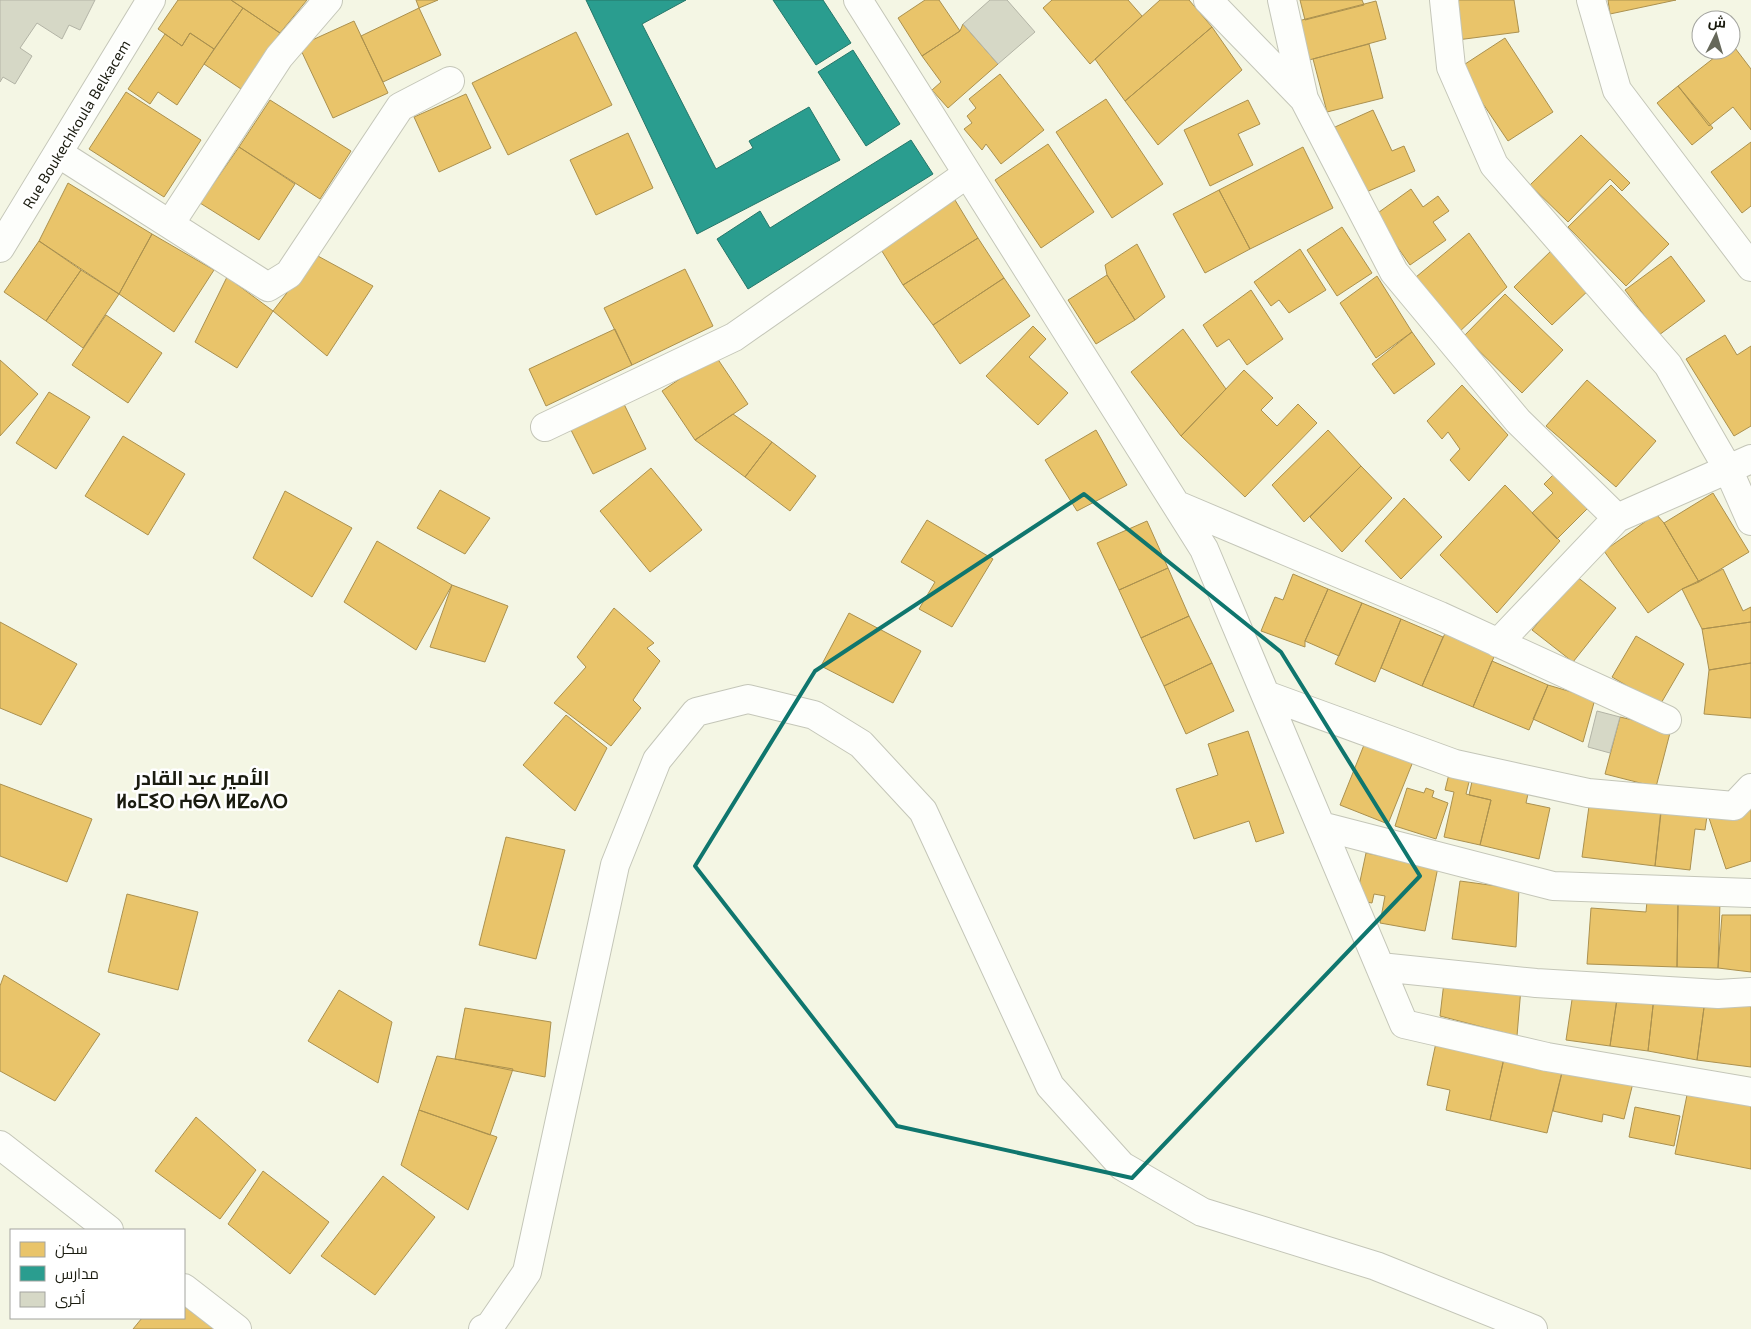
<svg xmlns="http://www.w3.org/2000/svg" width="1751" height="1329" viewBox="0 0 1751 1329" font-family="'Exo 2',Cairo,'Noto Sans Tifinagh',sans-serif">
<rect width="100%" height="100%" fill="#f4f6e4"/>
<path fill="#e9c46a" stroke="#ab914f" d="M178,0h53l12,8 -29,41 -24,-16 -8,13 -24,-17z
M231,0h76l-27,33z
M416,0h22l-19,8z
M925,0h14l21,31 -38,25 -24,-38z
M1052,0h76l14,16 -52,48 -47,-56z
M1160,0h29l23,27 -87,74 -30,-42z
M1300,0h62l2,5 -59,15z
M1452,0h62l5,32 -62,8z
M1608,0h68l-66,14z
M1376,1l10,38 -77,21 -11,-39z
M243,8l37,25 -39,56 -37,-25z
M419,8l22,47 -58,27 -22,-46z
M354,21l34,72 -55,25 -34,-72z
M963,24l35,40 -50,44 -16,-18 9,-8 -19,-26 38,-25z
M1212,27l30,43 -84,75 -33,-44z
M576,32l36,73 -104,50 -36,-72z
M190,33l24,16 -37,56 -19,-13 -8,12 -22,-15 37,-55 17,12z
M1505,38l48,74 -45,29 -49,-73z
M1369,44l14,54 -56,14 -14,-53z
M1732,44l19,25v61l-18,-23 -24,19 -31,-40 46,-36h7z
M1000,74l44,56 -43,34 -15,-20 -4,6 -18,-21 8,-6 -5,-7 9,-8 -7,-9z
M1678,86l35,42 -21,17 -35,-42z
M126,92l75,48 -37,57 -75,-48z
M466,94l25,54 -52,24 -25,-55z
M1106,99l57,85 -51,34 -56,-86z
M270,100l81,51 -31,48 -81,-52z
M1248,100l12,24 -22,10 15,31 -43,21 -26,-56z
M1373,110l19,41 12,-5 11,25 -51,22 -29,-66z
M628,133l25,55 -57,27 -26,-55z
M1581,135l49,48 -8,8 -12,-12 -42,43 -38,-37z
M1751,142v64l-9,7 -31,-41z
M1048,144l46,68 -53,36 -46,-68z
M239,147l56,37 -36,56 -59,-37z
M1303,147l30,61 -83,41 -31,-59z
M68,183l84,51 -33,60 -80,-53z
M1611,185l58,59 -43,42 -58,-59z
M1411,189l12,18 15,-11 11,15 -16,11 13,18 -36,25 -35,-50z
M1219,190l31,59 -45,24 -32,-59z
M955,200l23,38 -75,47 -23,-37z
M1342,227l30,46 -35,23 -30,-46z
M1469,233l38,54 -50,47 -41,-57z
M152,234l62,36 -40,62 -55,-38z
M978,238l26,40 -71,47 -30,-40z
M39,241l42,29 -35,51 -42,-29z
M1137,244l28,53 -30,23 -28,-45 -2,-10z
M1554,248l38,39 -40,38 -38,-38z
M1300,249l26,41 -37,23 -10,-13 -8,6 -17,-24z
M316,255l57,31 -46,70 -54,-45z
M1671,256l34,45 -46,34 -34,-45z
M685,269l28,57 -81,39 -28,-57z
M81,270l38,24 -36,54 -37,-27z
M1107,275l28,45 -39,24 -28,-44z
M1377,276l35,56 -36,26 -36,-55z
M227,277l46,34 -36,57 -42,-26z
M1004,278l26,38 -70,48 -27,-39z
M1251,290l32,49 -36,26 -18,-26 -12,8 -14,-22z
M1505,294l58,56 -41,43 -58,-57z
M106,315l56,38 -34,50 -56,-38z
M1033,326l13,13 -17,18 39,36 -30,32 -52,-49z
M615,329l17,36 -86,41 -17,-37z
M1183,329l43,60 -45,47 -50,-64z
M1412,332l23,32 -41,30 -22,-30z
M1725,335l12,20 14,-9v80l-17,10 -48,-77z
M715,355l33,49 -53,36 -33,-49z
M0,360l38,34 -38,42z
M1244,370l29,28 -12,12 16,16 21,-22 19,19 -72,74 -64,-61z
M1587,380l69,61 -40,46 -70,-61z
M1462,385l46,50 -39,46 -19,-21 10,-11 -12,-17 -6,7 -15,-18z
M49,392l41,25 -34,52 -40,-26z
M622,400l24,49 -53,25 -24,-48z
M733,414l39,28 -27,35 -50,-37z
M1096,430l31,55 -50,26 -32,-51z
M1328,430l33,36 -57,56 -32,-37z
M123,436l62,38 -37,61 -63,-39z
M772,442l44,34 -26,35 -45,-34z
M1361,466l31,32 -50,54 -32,-35z
M651,468l51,62 -52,42 -50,-61z
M1558,470l33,35 -34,34 -25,-26 21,-20 -9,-9z
M1505,485l55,56 -63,72 -57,-58z
M440,490l50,28 -25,36 -48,-26z
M285,491l67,37 -40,69 -59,-39z
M1713,493l36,59 -50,30 -35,-59z
M1404,498l38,39 -41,42 -36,-38z
M1656,514l8,9 35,59 -17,7 -34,24 -44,-62z
M927,520l66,39 -41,68 -33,-18 16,-27 -34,-20z
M1147,521l21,47 -49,22 -22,-47z
M377,541l75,44 -36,65 -72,-48z
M1168,568l21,48 -48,22 -22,-48z
M1723,569l20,42 8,-4v15l-49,7 -20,-40z
M1293,574l35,15 -23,52v6l-44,-16 14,-34 8,3z
M1576,576l40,32 -43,54 -41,-32z
M452,585l56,21 -23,56 -55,-15z
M1328,589l34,14 -23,53 -34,-15z
M1362,603l39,16 -26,63 -40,-18z
M614,608l40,35 -7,5 13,13 -27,39 8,8 -30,38 -57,-43 32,-36 -9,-10z
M849,613l72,38 -28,52 -72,-37z
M1189,616l23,47 -48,23 -23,-48z
M1401,619l42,18 -21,49 -41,-18z
M0,622l77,42 -36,61 -41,-17z
M1751,622v41l-42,7 -7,-41z
M1446,631l50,21 -23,55 -51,-21z
M1636,636l48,28 -24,41 -48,-28z
M1492,661l56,24 -19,45 -56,-23z
M1212,663l22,48 -48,23 -22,-48z
M1751,663v55l-47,-4 5,-44z
M1548,685l47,14 -12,43 -50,-23z
M566,715l41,33 -32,63 -52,-46z
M1620,717l51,12 -15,58 -51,-13z
M1248,731l36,102 -28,9 -7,-21 -55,18 -18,-50 42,-14 -10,-31z
M1366,740l48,19 -26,65 -48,-19z
M1450,770l21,4 -5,20 25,6 -11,45 -36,-8 10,-45 -9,-2z
M1473,777l56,12 -3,14 24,5 -11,51 -59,-14 11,-45 -22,-5z
M0,784l92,35 -25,63 -67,-26z
M1407,788l17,5 2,-5 8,3 -2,6 16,6 -12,36 -41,-13z
M1590,799l71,10 -6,57 -73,-9z
M1662,804l46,5 -3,21 -10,-1 -5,41 -35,-4z
M1751,804v57l-25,8 -17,-51z
M506,837l59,13 -29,109 -57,-14z
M1366,853l72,14 -13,64 -45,-8 5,-27 -11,-2 -2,9 -16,-3z
M1460,881l59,8 -3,58 -64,-8z
M127,894l71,18 -20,78 -70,-18z
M1647,901l31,3 -1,63 -90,-3 4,-56 55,4z
M1678,901l42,1 -2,66 -41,-1z
M1722,915h29v57l-33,-4z
M4,975l96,59 -45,67 -55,-30v-85z
M1444,982l77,6 -4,48 -77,-20z
M339,990l53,32 -14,61 -70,-42z
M1573,993l44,6 -7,47 -44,-6z
M1654,997l-6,54 -38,-5 7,-47z
M1654,997l51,3 -8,60 -49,-9z
M1705,1000l46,4v63l-54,-7z
M465,1008l86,14 -6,55 -90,-18z
M1437,1038l68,16 -15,66 -44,-10 4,-20 -23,-5z
M1505,1054l58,14 -16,65 -57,-13z
M437,1056l76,13 -23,66 -71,-25z
M1563,1068l70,15 -9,36 -21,-5 -1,8 -49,-11z
M1689,1085l62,12v72l-76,-15z
M1635,1107l45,9 -6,30 -45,-9z
M419,1110l78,27 -29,73 -67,-45z
M196,1117l60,53 -36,49 -65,-48z
M263,1171l66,51 -39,52 -62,-50z
M383,1176l52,41 -60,78 -54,-39z
M184,1306l30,23h-81l9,-11h42z"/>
<path fill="#2a9d8f" stroke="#257669" d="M586,0h100l-44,24 74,145 37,-21 -4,-7 60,-34 31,53 -143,74z
M773,0h50l28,43 -35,22z
M853,50l47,74 -34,22 -48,-74z
M911,140l22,34 -185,115 -31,-50 43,-28 10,17z"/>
<path fill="#d6d8c6" stroke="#b3b4a6" d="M0,0h95l-15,30 -11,-5 -7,14 -25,-16 -17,25 12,8 -17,28 -12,-7 -3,5z
M990,0h17l28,32 -37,32 -35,-40z
M1597,711l23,6 -10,36 -22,-6z"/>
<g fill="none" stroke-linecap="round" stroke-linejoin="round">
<defs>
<path id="minor" d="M858,0l346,549 200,475 143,33 204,35
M1208,0l96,99
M1282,0l22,99 90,173 124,149 99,97
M1444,0l7,67 43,98 174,200 60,104 23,52
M1591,0l26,90 134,177
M58,153l210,134 21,-13 111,-167 50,-26
M170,224l109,-167 49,-57
M0,248l151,-248
M545,427l189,-90 233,-163
M1177,505l263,111 227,104
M1498,643l119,-125 134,-59
M1266,695l189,69 133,29 146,13 17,-18
M1321,826l232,60 198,7
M1380,967l156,16 182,11 33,-2"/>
<path id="major" d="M0,1145l109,85
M184,1288l53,41
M483,1329l7,-3 37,-54 88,-407 42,-105 39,-48 52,-13 66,16 47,29 62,67 127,275 72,80 80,46 174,54 157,63"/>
</defs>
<use href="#minor" stroke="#c4c6b8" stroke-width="30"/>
<use href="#major" stroke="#c4c6b8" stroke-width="30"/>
<use href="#minor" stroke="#fdfefb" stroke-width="28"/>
<use href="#major" stroke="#fdfefb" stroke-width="28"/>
</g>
<path fill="none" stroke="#0f766e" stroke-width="4" stroke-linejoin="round" d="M1084,494l197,158 139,224 -288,302 -235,-52 -202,-260 120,-195z"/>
<g text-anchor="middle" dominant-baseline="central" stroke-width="5" stroke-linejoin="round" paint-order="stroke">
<g font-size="15" fill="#1a1b0f" stroke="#fff">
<text transform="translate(76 124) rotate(-59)">Rue Boukechkoula Belkacem</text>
</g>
<g font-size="20" font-weight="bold" fill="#1a1b0f" stroke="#fff">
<text x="202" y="777">الأمير عبد القادر<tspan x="202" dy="23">ⵍⴰⵎⵉⵔ ⵄⴱⴷ ⵍⵇⴰⴷⵔ</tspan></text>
</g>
</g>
<rect x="10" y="1229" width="175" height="90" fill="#ffffff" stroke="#a3a49f"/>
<rect x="20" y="1242" width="25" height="15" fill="#e9c46a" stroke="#a3a49f"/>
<text x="55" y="1254" font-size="15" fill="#1a1b0f">سكن</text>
<rect x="20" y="1266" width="25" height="15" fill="#2a9d8f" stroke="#a3a49f"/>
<text x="55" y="1279" font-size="15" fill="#1a1b0f">مدارس</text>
<rect x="20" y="1292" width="25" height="15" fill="#d6d8c6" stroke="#a3a49f"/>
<text x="55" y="1304" font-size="15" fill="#1a1b0f">أخرى</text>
<g transform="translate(1716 35) rotate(5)"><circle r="24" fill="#ffffff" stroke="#a3a49f"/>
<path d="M0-4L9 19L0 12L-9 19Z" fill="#66685a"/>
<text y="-8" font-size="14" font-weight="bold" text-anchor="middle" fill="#1a1b0f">ش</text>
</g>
</svg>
